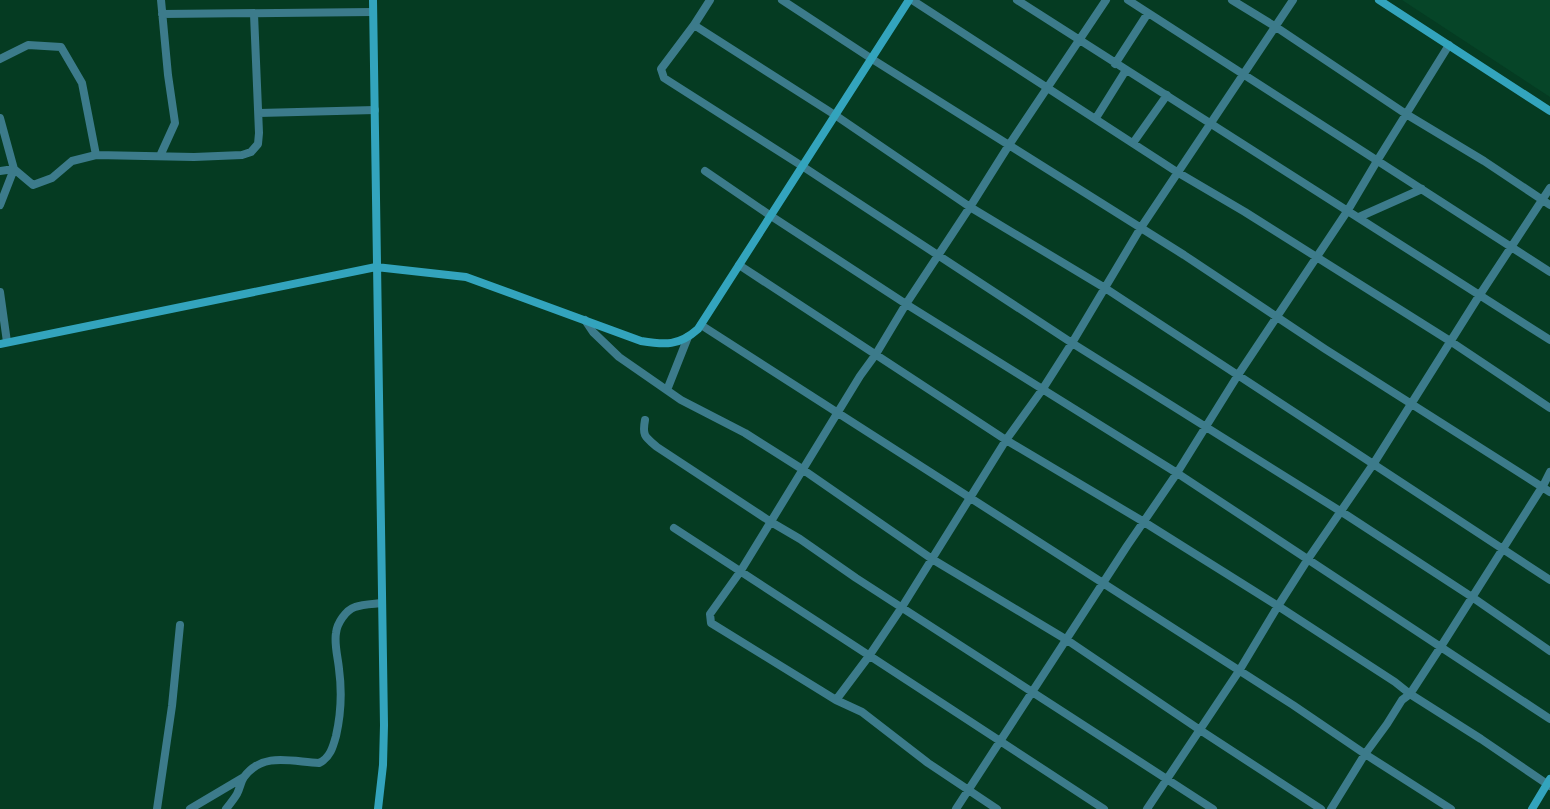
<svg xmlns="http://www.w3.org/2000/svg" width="1550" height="809" viewBox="0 0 1550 809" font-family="Commissioner,sans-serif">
<rect width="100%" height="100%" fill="#053b22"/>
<path fill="#064528" d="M1402,0h148v97z"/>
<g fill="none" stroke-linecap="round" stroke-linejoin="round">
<path stroke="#3c7b8b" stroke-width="8" d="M710,0l-16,25 -33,44 3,9 138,88 270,177 276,173 124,81 78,54
M782,0l90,59 312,196 141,94 225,143
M912,0l265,172 68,40 205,129 100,67
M1017,0l533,340
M1128,0l422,272
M1232,0l44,27 130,87 78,47 66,44
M162,14l211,-2
M694,25l141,90 135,92 135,81 445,292
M0,59l28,-14 33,2 21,36 14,72
M1115,64l33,-51
M259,113l116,-3
M0,118l14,51 -14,36
M1096,118l30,-48
M1133,143l34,-48
M160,156l15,-33 -7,-48 -7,-75
M0,171l14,-2 19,16 19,-7 20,-17 24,-6 98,2 48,-2 9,-3 7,-8 1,-11 -5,-119
M705,171l66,45 135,88 271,169 373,246
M1359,217l63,-28
M739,265l267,175 138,82 134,84 117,76 15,12 71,45 69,47
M0,292l7,50
M585,320l8,12 26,25 62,43 64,33 57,36 130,90 135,81 133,90 121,79
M701,325l592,380 72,49 86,55
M667,390l21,-53
M645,420c-3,16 0,17 12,27l114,75 29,17 56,39 357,231
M674,528l430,281
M836,700l33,-44 33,-49 104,-167 36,-50 30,-47 68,-114 153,-229
M157,809l15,-103 8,-81
M190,809l54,-32
M226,809c4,-5 8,-10 11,-15 3,-6 4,-13 7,-17 19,-26 49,-15 75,-14 11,-5 14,-16 17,-27 5,-22 6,-45 3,-67 -1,-11 -5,-25 -3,-36 1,-10 10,-23 19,-26 8,-3 19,-3 27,-4
M956,809l171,-263 50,-73 61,-98 110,-165 29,-49 72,-116
M997,809l-69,-46 -66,-51 -26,-12 -125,-77 -1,-9 30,-42 120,-196 16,-22 30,-50 64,-97 39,-62 97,-145
M1147,809l92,-138 39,-65 30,-47 66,-96 105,-167 71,-108
M1331,809l34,-55 22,-30 15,-24 8,-6 30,-46 104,-164 6,-12"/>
<path stroke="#33a4bd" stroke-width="8" d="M373,0l11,725 -1,40 -5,44
M1379,0l171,111
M0,344l376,-77 90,10 175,64c24,4 38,5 57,-12l211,-329
M1532,809l18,-30"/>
</g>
</svg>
